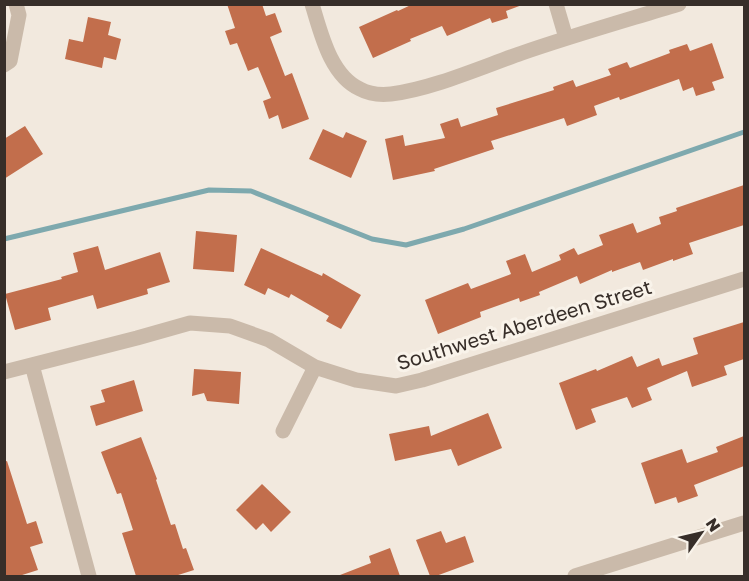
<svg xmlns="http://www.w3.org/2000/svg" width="749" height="581" viewBox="0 0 749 581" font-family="'Golos Text',sans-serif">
<rect width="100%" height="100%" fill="#f2e9de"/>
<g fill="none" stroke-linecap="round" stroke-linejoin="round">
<path stroke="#7ea9ae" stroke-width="5" d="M4,239l205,-49 42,1 121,48 34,6 58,-16 280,-97"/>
</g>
<path fill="#c26e4c" d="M227,4h35l4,12 9,-3 7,19 -12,5 15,39 7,-3 17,46 -27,10 -4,-14 -9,4 -6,-18 8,-3 -13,-31 -10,4 -11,-28 -7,2 -5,-14 10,-3z
M413,4h109v1l-16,6 2,7 -16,5 -2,-5 -43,18 -5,-10 -32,13 1,2 -38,17 -14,-31 38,-17 1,1z
M88,17l23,5 -3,13 13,4 -5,21 -12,-3 -2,11 -37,-9 4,-20 14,3z
M712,43l12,35 -12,4 3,8 -19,6 -3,-9 -10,4 -4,-12 -59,21 -1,-3 -25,9 3,9 -30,11 -3,-8 -73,23 3,8 -60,20 1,2 -42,9 -8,-41 18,-4 2,11 40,-8 -5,-14 18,-6 3,9 37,-12 -2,-7 58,-18 -1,-3 20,-7 3,7 35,-12 -3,-6 19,-7 3,6 40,-15 -1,-3 18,-6 3,7z
M25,126l18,28 -39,25v-40z
M323,129l20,9 3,-6 21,9 -16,37 -42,-19z
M744,185v40l-55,18 4,11 -20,7v-2l-30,11 -3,-8 -28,10v-2l-32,14 -3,-8 -38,16 1,3 -20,7 -1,-4 -39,14 1,5 -43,17 -13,-34 43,-17 3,6 40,-15 -5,-13 19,-7 7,18 29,-12 -2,-5 15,-7 4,7 25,-10 -4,-10 34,-12 4,10 24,-9 -2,-7 18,-6 -1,-3z
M196,231l41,4 -3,37 -41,-3z
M98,246l7,24 55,-18 10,30 -23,7 1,5 -51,15 -4,-14 -45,13 3,12 -36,10 -10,-36 57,-15 -1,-2 17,-5 -5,-19z
M261,248l61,28 1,-3 38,22 -20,34 -15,-8 3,-5 -38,-22 -2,4 -21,-10 -3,7 -21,-10z
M744,322v37l-20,7 3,9 -35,12 -5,-16 -40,17 5,12 -20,8 -5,-11 -36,12 5,13 -20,8 -17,-47 37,-14 1,2 35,-15 5,11 22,-9 3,8 36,-12 -5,-16z
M194,369l47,3 -2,32 -32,-3 -3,-8 -12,3z
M134,380l9,31 -47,15 -6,-20 15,-4 -4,-12z
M488,413l14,35 -44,18 -7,-17 -56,12 -6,-27 40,-8 2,10z
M744,436v30l-50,19 4,11 -20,7 -2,-6 -21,7 -14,-41 41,-14 5,14 31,-11 -2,-5z
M141,437l16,42 -1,1 15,45 4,-1 8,25 3,-1 8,22 -19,6h-39l-14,-43 11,-3 -12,-37 -4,1 -16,-42z
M7,461l20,63 9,-3 7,22 -13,4 8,23 -19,6h-15v-114z
M262,484l29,28 -20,20 -8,-9 -7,7 -20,-20z
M441,531l5,12 19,-7 9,26 -38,14h-6l-14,-36z
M390,548l10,28h-60v-1l31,-12 -2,-7z"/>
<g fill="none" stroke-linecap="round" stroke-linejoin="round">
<path stroke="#cabaaa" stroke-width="15" d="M312,4c9,29 18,71 48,85 9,5 21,6 31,5 41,-5 91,-27 131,-41 52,-18 105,-33 157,-49
M556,4l10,34
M4,65l6,-4 9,-46 -3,-11
M32,365l57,211
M4,372l133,-34 53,-15 40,3 39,14 46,27 41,13 40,6 26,-6 322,-101
M283,431l32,-64
M575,576l169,-53"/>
</g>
<g text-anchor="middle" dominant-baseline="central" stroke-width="6" stroke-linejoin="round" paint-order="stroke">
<g font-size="20" fill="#372e29" stroke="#f9f3ea">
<text transform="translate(524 324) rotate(-17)">Southwest Aberdeen Street</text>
</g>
</g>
<rect width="749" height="581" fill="none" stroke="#372e29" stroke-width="12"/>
<g transform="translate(701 533) rotate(56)" stroke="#f9f3ea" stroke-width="4.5" paint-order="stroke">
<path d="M0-4.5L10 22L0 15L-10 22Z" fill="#372e29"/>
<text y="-9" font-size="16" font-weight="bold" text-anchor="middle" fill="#372e29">N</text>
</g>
</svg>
